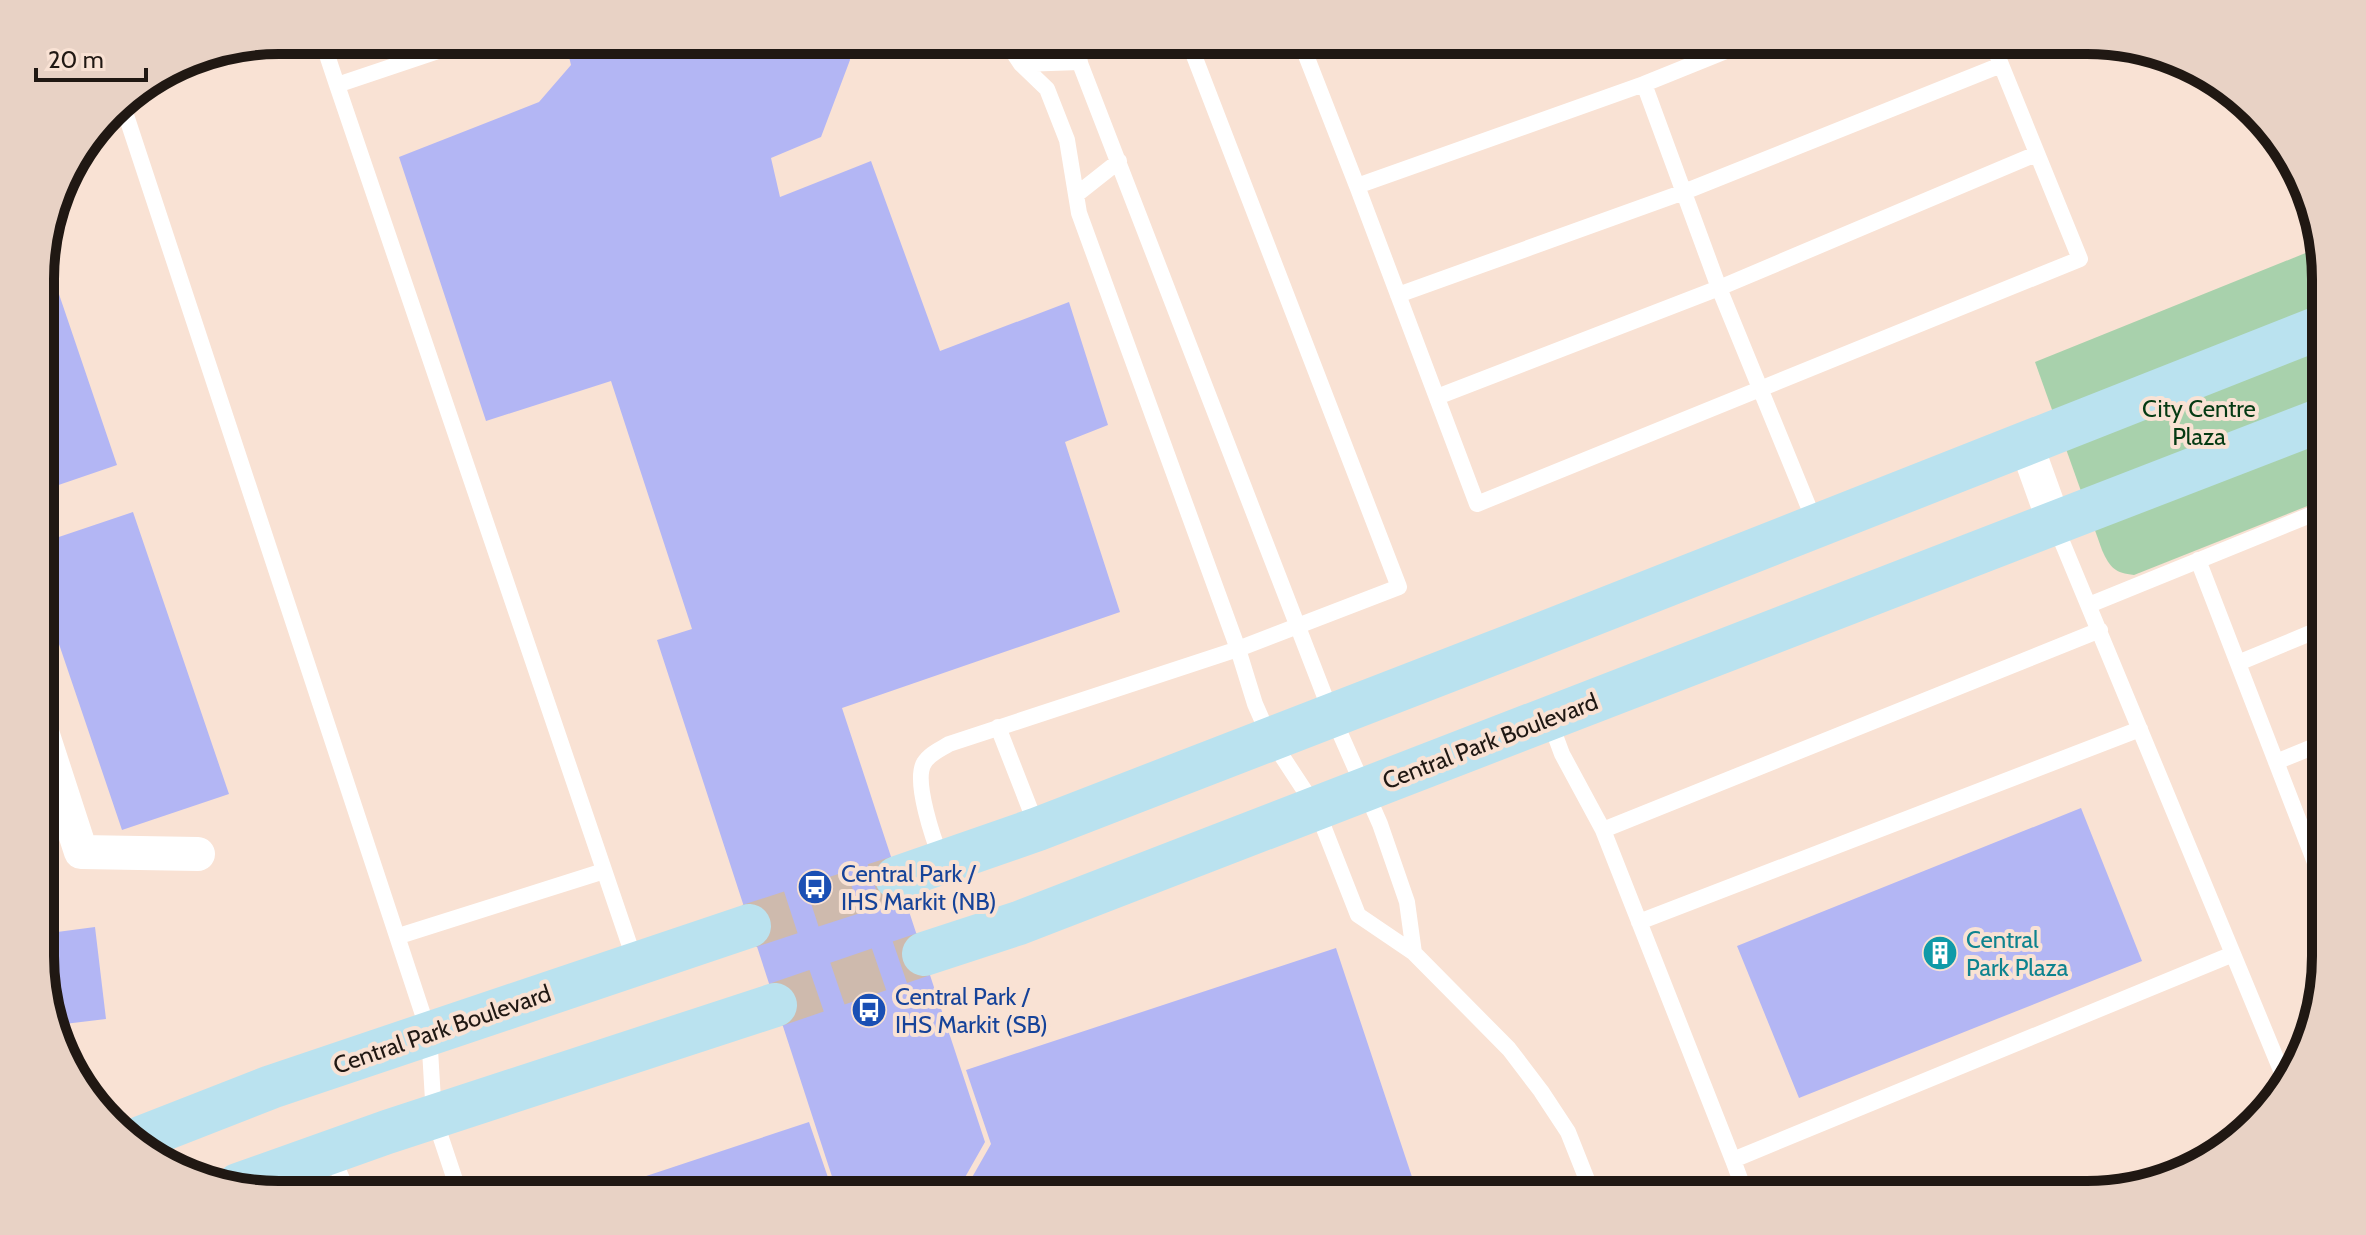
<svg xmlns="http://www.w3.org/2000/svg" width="2366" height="1235" viewBox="0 0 2366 1235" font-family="Cabin,sans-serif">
<rect width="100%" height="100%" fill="#f9e2d4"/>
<path fill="#a8d1ac" d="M2323,246l2,253 -191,76c-19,-2 -24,-7 -32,-25l-67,-188z"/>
<path fill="#b3b6f4" d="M578,40h268l4,20 -29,77 -50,21 9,39 91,-36 69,190 129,-49 39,123 -43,17 55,170 -278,96 143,434 -30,53h-117l-181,-555 35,-11 -81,-248 -125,40 -87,-264 140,-55 32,-37 -5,-21z
M1509,40h57l-49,19z
M44,250l73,215 -76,26v-228z
M133,512l96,282 -107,36 -81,-239v-48z
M2081,808l61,153 -343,137 -62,-152z
M95,927l11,92 -50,6 -14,-38v-53z
M1336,948l82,247h-456l29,-51 -25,-74z
M809,1122l25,73h-215l-3,-9z"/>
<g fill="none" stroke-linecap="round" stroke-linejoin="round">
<path stroke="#cebaad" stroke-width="44" stroke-dasharray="44 22" stroke-linecap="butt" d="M749,926l148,-48
M775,1005l149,-51"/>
<path stroke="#fff" stroke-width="16" d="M322,40l15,45
M471,40l-134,45 299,879
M1005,40l16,24 26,25 20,51 12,73 159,436 17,55 15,34 46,70 42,107 56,38 95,96 32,42 27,41 25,63
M1071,40l261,675 48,109 27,78 7,51
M1300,40l57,146 287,-102
M1753,40l-109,44 75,204 97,237
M1021,64l59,-2
M121,100l308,933 5,84 26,78
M1357,186l120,318 603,-245 -89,-219
M1076,195l43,-34
M1398,295l286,-103 317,-127
M1437,397l282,-109 317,-134
M2198,560l128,331
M2089,605l236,-96
M2238,663l87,-36
M1549,719l13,35 41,76 130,330 500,-206 -178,-429
M998,727l39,100
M2276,762l49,-20
M1603,830l497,-200
M942,861c-8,-20 -29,-80 -18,-98 5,-9 17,-14 25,-19l289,-95 161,-62 -211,-547
M1639,922l501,-193
M399,936l205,-65
M2233,954l52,126
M331,1154l18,41
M1733,1160l13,35"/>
<path stroke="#fff" stroke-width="34" d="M2026,444l28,78
M42,732l39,120 117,2"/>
<path stroke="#bae2ef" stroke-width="44" d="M897,878l141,-49 494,-191 792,-312
M924,954l95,-31 1305,-504
M138,1139l133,-52 478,-161
M238,1185l149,-53 388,-127"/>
</g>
<defs>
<symbol id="bus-disc" viewBox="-11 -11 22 22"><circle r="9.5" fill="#1a4fb4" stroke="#f9e2d4"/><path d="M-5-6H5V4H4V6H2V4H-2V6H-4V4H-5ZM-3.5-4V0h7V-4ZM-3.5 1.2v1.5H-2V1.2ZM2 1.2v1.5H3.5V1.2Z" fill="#fff"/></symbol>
<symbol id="building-disc" viewBox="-11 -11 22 22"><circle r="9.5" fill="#0f9aa8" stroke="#f9e2d4"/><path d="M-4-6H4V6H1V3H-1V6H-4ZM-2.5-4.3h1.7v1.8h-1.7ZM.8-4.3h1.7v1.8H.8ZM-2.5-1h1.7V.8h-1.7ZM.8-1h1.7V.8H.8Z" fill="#fff"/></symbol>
</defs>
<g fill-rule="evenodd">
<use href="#bus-disc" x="795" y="867" width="40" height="40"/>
<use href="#building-disc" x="1920" y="933" width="40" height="40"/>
<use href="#bus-disc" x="849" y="990" width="40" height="40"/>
</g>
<g text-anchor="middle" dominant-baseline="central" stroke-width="8" stroke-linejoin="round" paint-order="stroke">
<g font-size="24" fill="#053a13" stroke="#f9e2d4">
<text x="2199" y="408">City Centre<tspan x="2199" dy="28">Plaza</tspan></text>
</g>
<g font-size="24" fill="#201813" stroke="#f9e2d4">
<text transform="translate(1490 741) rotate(-21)">Central Park Boulevard</text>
<text transform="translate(442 1029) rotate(-19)">Central Park Boulevard</text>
</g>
<g font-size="24" fill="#164399" stroke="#f9e2d4" text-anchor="start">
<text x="841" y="873">Central Park /<tspan x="841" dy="28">IHS Markit (NB)</tspan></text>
<text x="895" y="996">Central Park /<tspan x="895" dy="28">IHS Markit (SB)</tspan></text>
</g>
<g font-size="24" fill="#0d838f" stroke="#f9e2d4" text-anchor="start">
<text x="1966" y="939">Central<tspan x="1966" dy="28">Park Plaza</tspan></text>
</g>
</g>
<path d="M0 0H2366V1235H0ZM279 54H2087A225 225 0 0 1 2312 279V956A225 225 0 0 1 2087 1181H279A225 225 0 0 1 54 956V279A225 225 0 0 1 279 54Z" fill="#e8d2c5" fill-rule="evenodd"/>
<path fill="none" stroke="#201813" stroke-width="10" d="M279 54H2087A225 225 0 0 1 2312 279V956A225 225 0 0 1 2087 1181H279A225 225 0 0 1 54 956V279A225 225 0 0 1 279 54Z"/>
<path d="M36 68v12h110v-12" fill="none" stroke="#201813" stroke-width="4"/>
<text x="48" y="68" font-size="24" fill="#201813" stroke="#f9e2d4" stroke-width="6" paint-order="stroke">20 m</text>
</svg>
